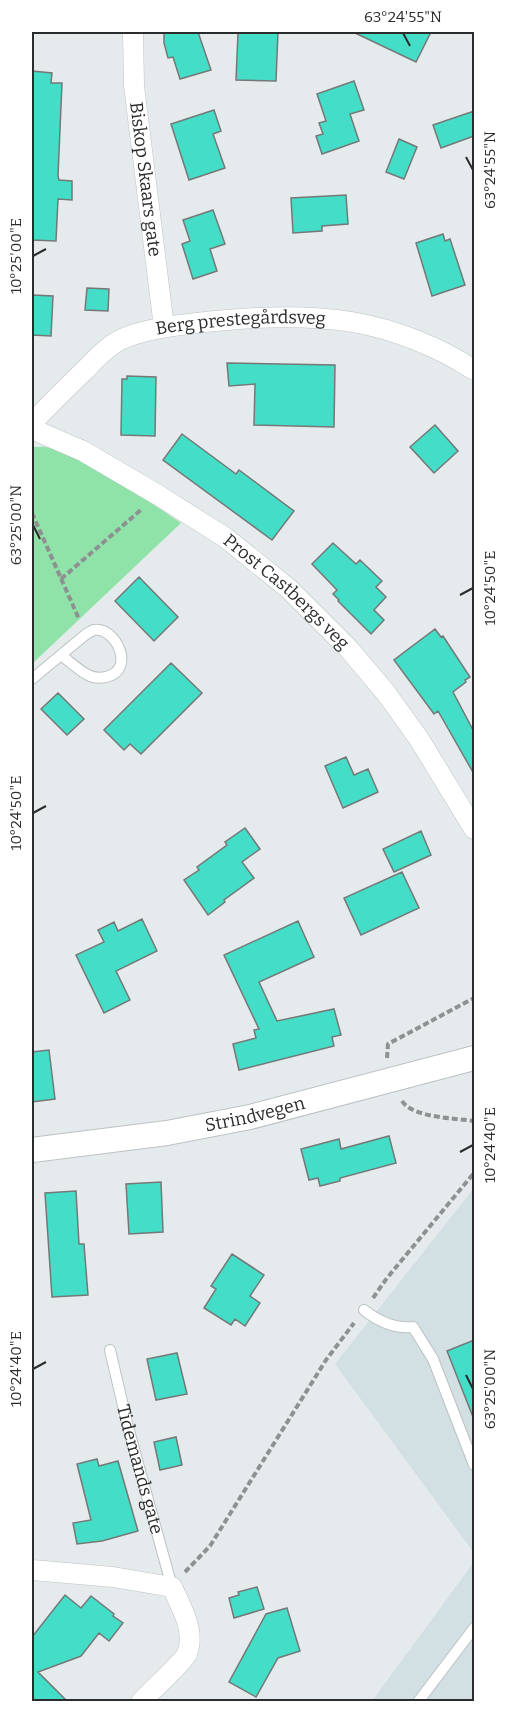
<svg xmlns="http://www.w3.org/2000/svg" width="506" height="1733" viewBox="0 0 506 1733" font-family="Bitter,serif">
<rect width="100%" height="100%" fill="#e5ebec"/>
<path fill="#d2e0e3" d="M474,1188v365l-139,-189z
M474,1562v139h-102z"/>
<path fill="#90e3a8" d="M32,447c6,0 12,-1 18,1 44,12 93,50 131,75l-149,141z"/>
<path fill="#44dec8" stroke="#747877" stroke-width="1.5" d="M164,32h34l13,38 -31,9 -7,-22 -5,1 -4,-15z
M241,32h37l-2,49 -40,-1 2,-47h3z
M353,32h78l-15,30z
M32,71l20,2 -1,10h11l-4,93 1,4 13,1v19l-14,-1 -2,42 -24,-1z
M354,81l10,29 -14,4 9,27 -37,13 -6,-18 7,-2 -4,-11 7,-2 -9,-27z
M214,110l7,21 -8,3 12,34 -36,12 -18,-56z
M474,111v25l-33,12 -8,-23z
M399,139l18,8 -13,32 -18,-7z
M346,195l2,29 -26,2v5l-29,2 -2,-35z
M213,210l12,34 -15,5 7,22 -24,8 -11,-35 8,-3 -7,-21z
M443,234l2,7 5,-2 15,46 -33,11 -16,-53z
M87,288l22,1 -1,22 -23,-1z
M32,295l21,1 -2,40 -19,-1z
M227,363l108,2 -1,62 -80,-2 1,-41 -26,2z
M127,376l29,1 -1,59 -34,-1 1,-56h5z
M435,425l23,26 -24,22 -24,-26z
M182,434l54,40 3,-4 55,41 -22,29 -109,-80z
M333,543l23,21 4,-4 22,21 -6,6 10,10 -12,13 10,10 -13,14 -33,-33 1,-1 -6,-6 4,-4 -25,-26z
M139,577l39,40 -24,24 -39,-40z
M435,629l6,8 2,-1 27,41 -5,3 1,2 -13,10 21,40v42l-36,-63 -4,3 -40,-54z
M171,663l31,30 -61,61 -11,-10 -6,6 -20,-20z
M58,693l26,26 -17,16 -26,-26z
M346,757l8,18 14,-6 10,23 -35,16 -18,-42z
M245,828l15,21 -18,13 12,16 -30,22 1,2 -17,13 -24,-35 15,-10 -2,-3 30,-22 -2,-3z
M421,831l10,24 -37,17 -11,-23z
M402,872l17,36 -58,27 -17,-37z
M142,919l15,32 -41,20 14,29 -26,13 -28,-58 28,-13 -6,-12 16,-8 4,9z
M298,921l16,36 -55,25 18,39 57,-12 7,26 -9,2 2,9 -95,24 -6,-26 23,-6 -2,-8 5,-1 -35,-74z
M49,1050l6,49 -23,3v-50z
M389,1136l7,27 -56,15v3l-20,5 -2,-8 -9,2 -8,-31 38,-10 2,10z
M161,1182l2,50 -34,2 -3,-50z
M76,1191l3,53h5l4,51 -36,2 -7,-104z
M232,1254l32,21 -14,21 10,7 -15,23 -10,-7 -4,6 -27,-17 12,-19 -5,-3z
M474,1340v77h-1l-26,-66z
M177,1353l10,41 -31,6 -9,-41z
M176,1437l6,28 -22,5 -6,-28z
M97,1459l2,7 19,-5 20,70 -36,10 -25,3 -4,-21 18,-3 -14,-56z
M257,1587l7,22 -30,9 -5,-20 10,-3 -1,-3z
M65,1595l16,13 10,-12 23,18 -1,2 10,7 -14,18 -10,-8 -18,23 -43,16 29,29h-35v-64z
M287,1608l13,43 -22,7 -22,39 -27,-15 37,-68z"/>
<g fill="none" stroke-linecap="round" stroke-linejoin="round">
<defs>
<g id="service">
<path d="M32,679l53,-44c3,-2 6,-4 9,-5 21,-4 43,40 12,47 -6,1 -13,1 -18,-2 -10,-5 -19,-14 -27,-20"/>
<path d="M364,1310c14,11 31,19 49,17l20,32 41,106"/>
<path id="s1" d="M110,1350l18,77 44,160"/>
<path d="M418,1702l56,-74"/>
</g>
<g id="minor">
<path id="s2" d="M133,32l1,54 30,241"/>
<path id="s3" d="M32,423c17,-18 34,-35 52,-52 11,-11 23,-25 38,-32 23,-10 50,-13 75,-16 51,-6 105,-9 155,-1 42,7 87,25 122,48"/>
<path id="s4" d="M32,429l51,22 75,44 68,43 63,51 59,59 38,45 33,46 55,90"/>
<path d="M32,1570l81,7 59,10c9,20 24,44 15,67 -4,8 -38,39 -46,48"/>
</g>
<g id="tertiary">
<path id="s5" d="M32,1150l135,-17 83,-16 224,-59"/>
</g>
</defs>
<use href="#service" stroke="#bcc2c3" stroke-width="12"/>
<use href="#minor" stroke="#bcc2c3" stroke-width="21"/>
<use href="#tertiary" stroke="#bcc2c3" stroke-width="26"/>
<path stroke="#8d9192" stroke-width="4" stroke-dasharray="6 3" stroke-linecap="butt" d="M32,513l47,106
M61,579l81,-70
M387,1058l1,-14 86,-46
M402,1101c11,17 53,17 72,20
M373,1298l14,-20 87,-105
M185,1572l25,-26 116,-186 28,-37"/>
<use href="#service" stroke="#fff" stroke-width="10"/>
<use href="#minor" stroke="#fff" stroke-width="20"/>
<use href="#tertiary" stroke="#fff" stroke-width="24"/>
</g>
<path fill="none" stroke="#2b2d2d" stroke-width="2" d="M403,33l7,13M466,157l7,13M33,256l13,-7M33,525l7,14M460,595l13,-7M33,813l13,-7M460,1152l13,-7M33,1369l13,-7M466,1375l7,14"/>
<g text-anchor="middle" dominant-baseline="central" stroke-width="4.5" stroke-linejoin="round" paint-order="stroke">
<g font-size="18" fill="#2b2d2d" stroke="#fff">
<text stroke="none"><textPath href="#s2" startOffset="148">Biskop Skaars gate</textPath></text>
<text stroke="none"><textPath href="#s3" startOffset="244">Berg prestegårdsveg</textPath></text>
<text stroke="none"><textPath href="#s4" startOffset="304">Prost Castbergs veg</textPath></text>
<text stroke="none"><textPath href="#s5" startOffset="226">Strindvegen</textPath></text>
<text stroke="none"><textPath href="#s1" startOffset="123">Tidemands gate</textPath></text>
</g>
</g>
<rect width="506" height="1733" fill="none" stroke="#ffffff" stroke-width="66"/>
<rect x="33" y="33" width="440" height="1667" fill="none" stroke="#2b2d2d" stroke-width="2"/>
<g font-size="15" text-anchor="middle" fill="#2b2d2d">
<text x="403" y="22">63°24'55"N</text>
<text transform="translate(490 170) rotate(-90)" y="5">63°24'55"N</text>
<text transform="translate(16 256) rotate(-90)" y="5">10°25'00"E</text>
<text transform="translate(16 525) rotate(-90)" y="5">63°25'00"N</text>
<text transform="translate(490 588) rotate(-90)" y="5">10°24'50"E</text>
<text transform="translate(16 813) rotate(-90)" y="5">10°24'50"E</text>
<text transform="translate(490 1145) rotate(-90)" y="5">10°24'40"E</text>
<text transform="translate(16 1369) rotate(-90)" y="5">10°24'40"E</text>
<text transform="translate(490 1389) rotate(-90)" y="5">63°25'00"N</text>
</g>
</svg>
